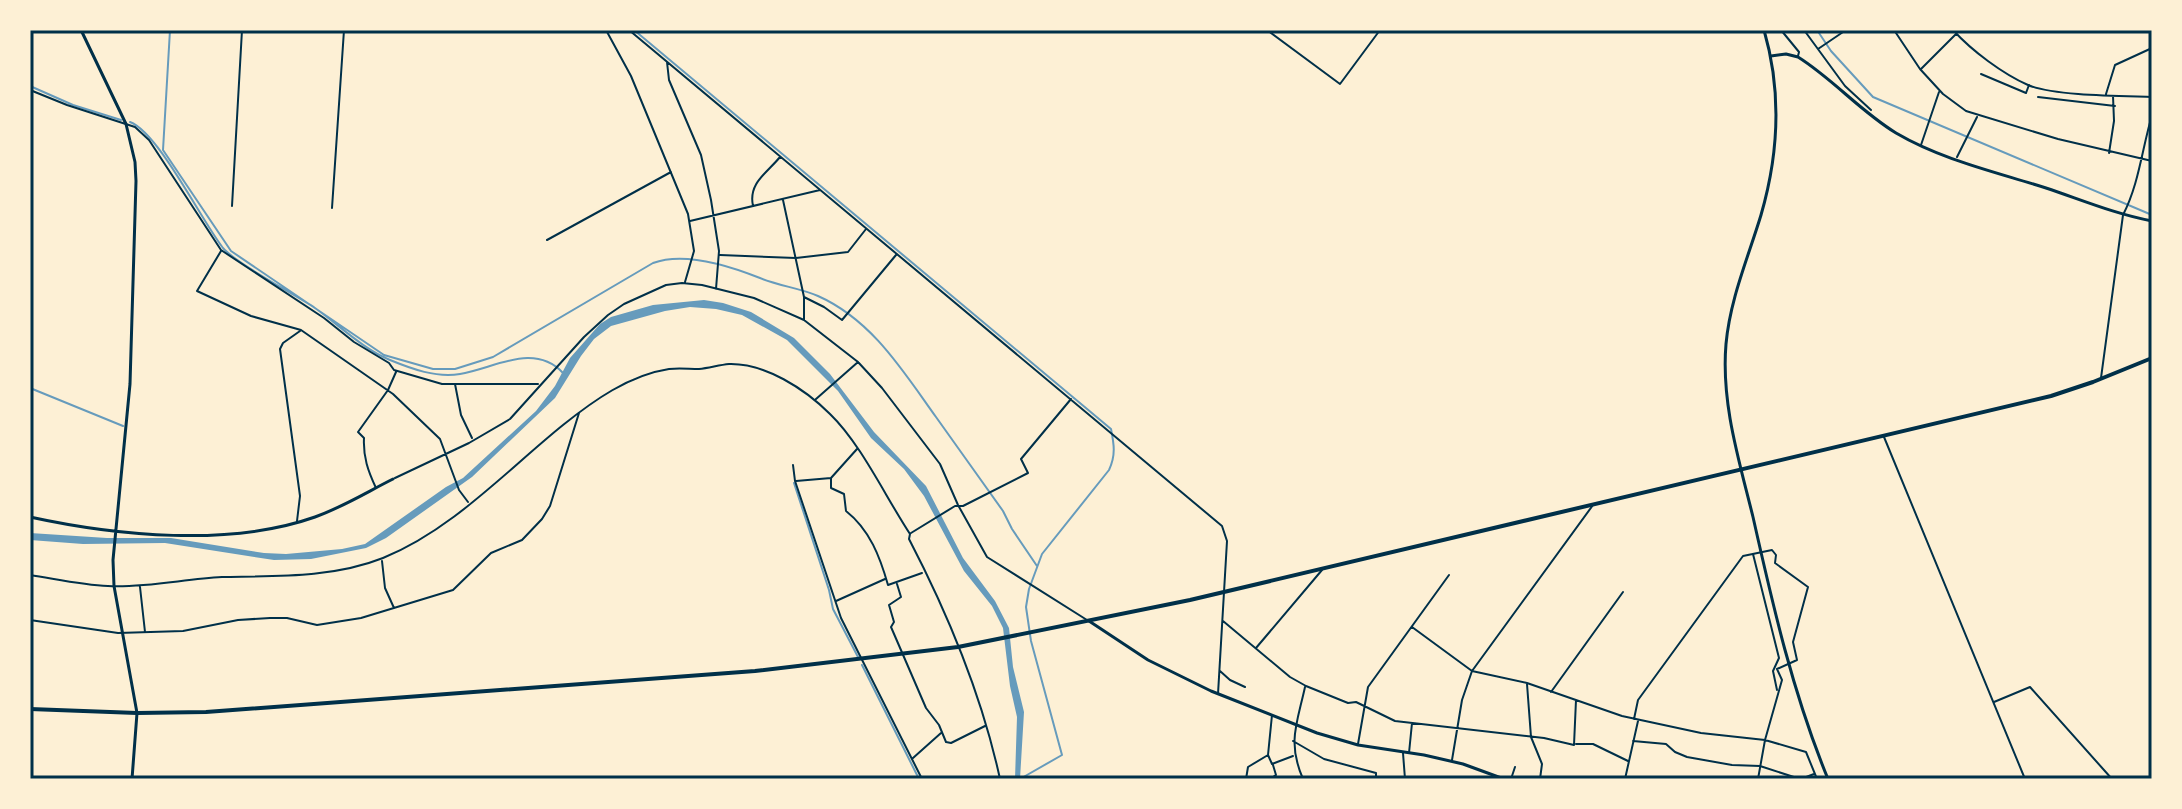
<svg xmlns="http://www.w3.org/2000/svg" width="2182" height="809" viewBox="0 0 2182 809" font-family="'Work Sans',sans-serif">
<rect width="100%" height="100%" fill="#fdf0d5"/>
<path fill="#669bbc" d="M704,300l19,3 28,9 43,26 36,36 44,58 52,54 37,72 32,43 14,27 4,39 11,45 -4,67h-5l2,-62 -7,-31 -7,-58 -11,-22 -28,-35 -40,-75 -20,-27 -33,-31 -33,-47 -51,-51 -45,-25 -26,-6 -26,-2 -25,4 -54,15 -17,13 -13,17 -26,42 -83,79 -86,61 -20,10 -55,11 -37,1 -109,-17 -82,1 -53,-4v-7l77,5h64l93,15 22,1 56,-5 23,-5 81,-57 17,-9 73,-67 19,-25 15,-28 30,-34 11,-7 42,-12z"/>
<g fill="none" stroke-linecap="round" stroke-linejoin="round">
<path stroke="#669bbc" stroke-width="2" d="M170,30l-7,120 68,101 153,104 49,14h22l38,-12 160,-94c32,-12 77,3 107,15 19,8 40,10 58,18 54,24 85,75 118,121 22,31 45,63 67,94l9,18 25,37
M634,30l477,399c3,15 5,26 -2,41l-67,84 -13,35 -3,18 5,34 31,114 -42,24
M1817,30l14,21 42,46 279,118
M30,86l43,19 48,15
M130,122c29,11 71,98 93,126 14,16 71,46 92,60 24,17 48,41 75,52 22,9 46,18 70,14 35,-6 74,-32 103,-1
M30,388l93,38
M794,483l35,107 4,19 25,48
M862,665l57,114"/>
<path stroke="#003049" stroke-width="2" d="M606,30l25,46 57,138 6,37 -9,31
M629,30l593,496 5,15 -9,153
M1267,30l73,54 40,-54
M1781,30l18,22 -1,4
M1804,30l41,56 26,24
M1894,30l26,39 23,25 23,17 92,28 94,22
M1953,30c19,21 50,44 75,55 25,11 95,11 124,12
M1818,49l28,-19
M667,62l2,18 32,75 10,45 8,51 -3,38
M1921,69l35,-35
M1981,74l45,19 3,-8
M30,90l37,15 68,22 14,13 72,110 103,68 30,24 35,21 5,7 48,14h96
M2106,94l9,-29 37,-17
M2038,97l77,9
M1921,145l18,-53
M2109,153l5,-32 -1,-25
M1957,157l20,-40
M783,200l21,97v23
M232,206l10,-176
M753,206c-5,-23 14,-33 27,-49
M332,208l12,-178
M690,221l130,-31
M547,240l124,-68
M221,251l-24,40 54,25 50,14 92,64 47,45 19,51 9,12
M720,255l76,3 52,-6 18,-23
M804,297l20,10 18,13 54,-65
M2101,378l22,-163c16,-31 19,-66 29,-100
M455,384l6,31 11,23
M816,399l42,-37
M1884,437l141,342
M793,465l2,16 46,137 80,159
M395,478l74,-35 41,-24 74,-82 24,-22 16,-11 42,-19 16,-2 20,2 52,13 50,22 54,42 24,26 58,76 18,41 29,52 100,63
M831,478v10l13,6 2,17c24,19 34,46 42,74l34,-12
M796,481l35,-3 26,-29
M376,488c-8,-17 -13,-31 -12,-50l-6,-6 30,-42 8,-18
M297,521l3,-25 -20,-147 3,-6 17,-12
M911,533l44,-27h8l65,-33 -7,-14 50,-60
M1753,554l26,104 -6,13 4,19
M382,561l3,27 9,20
M30,575c26,4 52,10 78,11 38,2 76,-7 114,-9 54,-1 111,1 161,-19 69,-28 123,-87 180,-133 30,-24 66,-50 106,-56 10,-1 20,0 30,0 10,-1 20,-4 30,-5 36,-1 76,25 101,50 31,30 55,82 80,120l-1,5c39,75 73,157 91,240
M897,584l4,13 -12,8 5,17 -3,5 35,81 13,17 7,17 5,1 34,-17
M140,587l5,45
M836,601l49,-22
M30,620l88,13 65,-2 55,-11 32,-2h17l30,7 44,-7 92,-28 38,-37 31,-13 20,-21 8,-13 29,-93
M1223,621l67,56 16,9 42,17 8,-1 39,19 149,17 30,7 2,-45
M1412,627l60,44 55,12 95,33 79,17 64,7 41,12 11,27
M1256,648l66,-78
M1220,671l10,9 15,7
M1527,684l4,53 11,27 -2,15
M1551,692l72,-100
M1994,702l36,-15 82,92
M1634,719l4,-19 105,-144 29,-6 4,5 -1,8 33,24 -15,55 4,18 -20,9 5,11 -17,60 -7,39
M1293,741l31,18 52,14v6
M1633,741l33,3 9,8 12,5 45,8 28,1 40,13
M1358,744l10,-57 81,-112
M1576,744h17l35,17
M1403,753l2,26
M1409,753l3,-30
M1268,755l4,9 21,-8
M913,758l28,-25
M1452,760l10,-60 10,-29 121,-166
M1246,779l2,-12 20,-12 4,-40
M1270,779l6,-4 -3,-10
M1303,779c-16,-37 -6,-55 2,-92
M1511,779l4,-12
M1625,779l13,-58
M1801,779l13,-5"/>
<path stroke="#003049" stroke-width="3" d="M81,30l45,94 9,38 1,19 -6,203 -17,176 1,26 23,127 -5,66
M1771,56l15,-2 12,3c35,22 62,54 98,76 46,27 100,39 150,55 36,12 69,26 106,33
M30,517c87,19 200,30 285,0 28,-10 52,-25 78,-38"/>
<path stroke="#003049" stroke-width="3" d="M1089,621l59,39 63,31 106,42 41,12 66,10 39,9 41,15"/>
<path stroke="#003049" stroke-width="3" d="M1764,30c18,62 15,123 -3,185 -13,43 -31,84 -35,129 -5,59 13,116 27,173 20,89 40,177 75,262"/>
<path stroke="#003049" stroke-width="4" d="M30,709l107,4 69,-1 549,-41 203,-24 232,-47 861,-204 42,-14 59,-24"/>
</g>
<rect width="2182" height="809" fill="none" stroke="#fdf0d5" stroke-width="64"/>
<rect x="32" y="32" width="2118" height="745" fill="none" stroke="#003049" stroke-width="3"/>
</svg>
